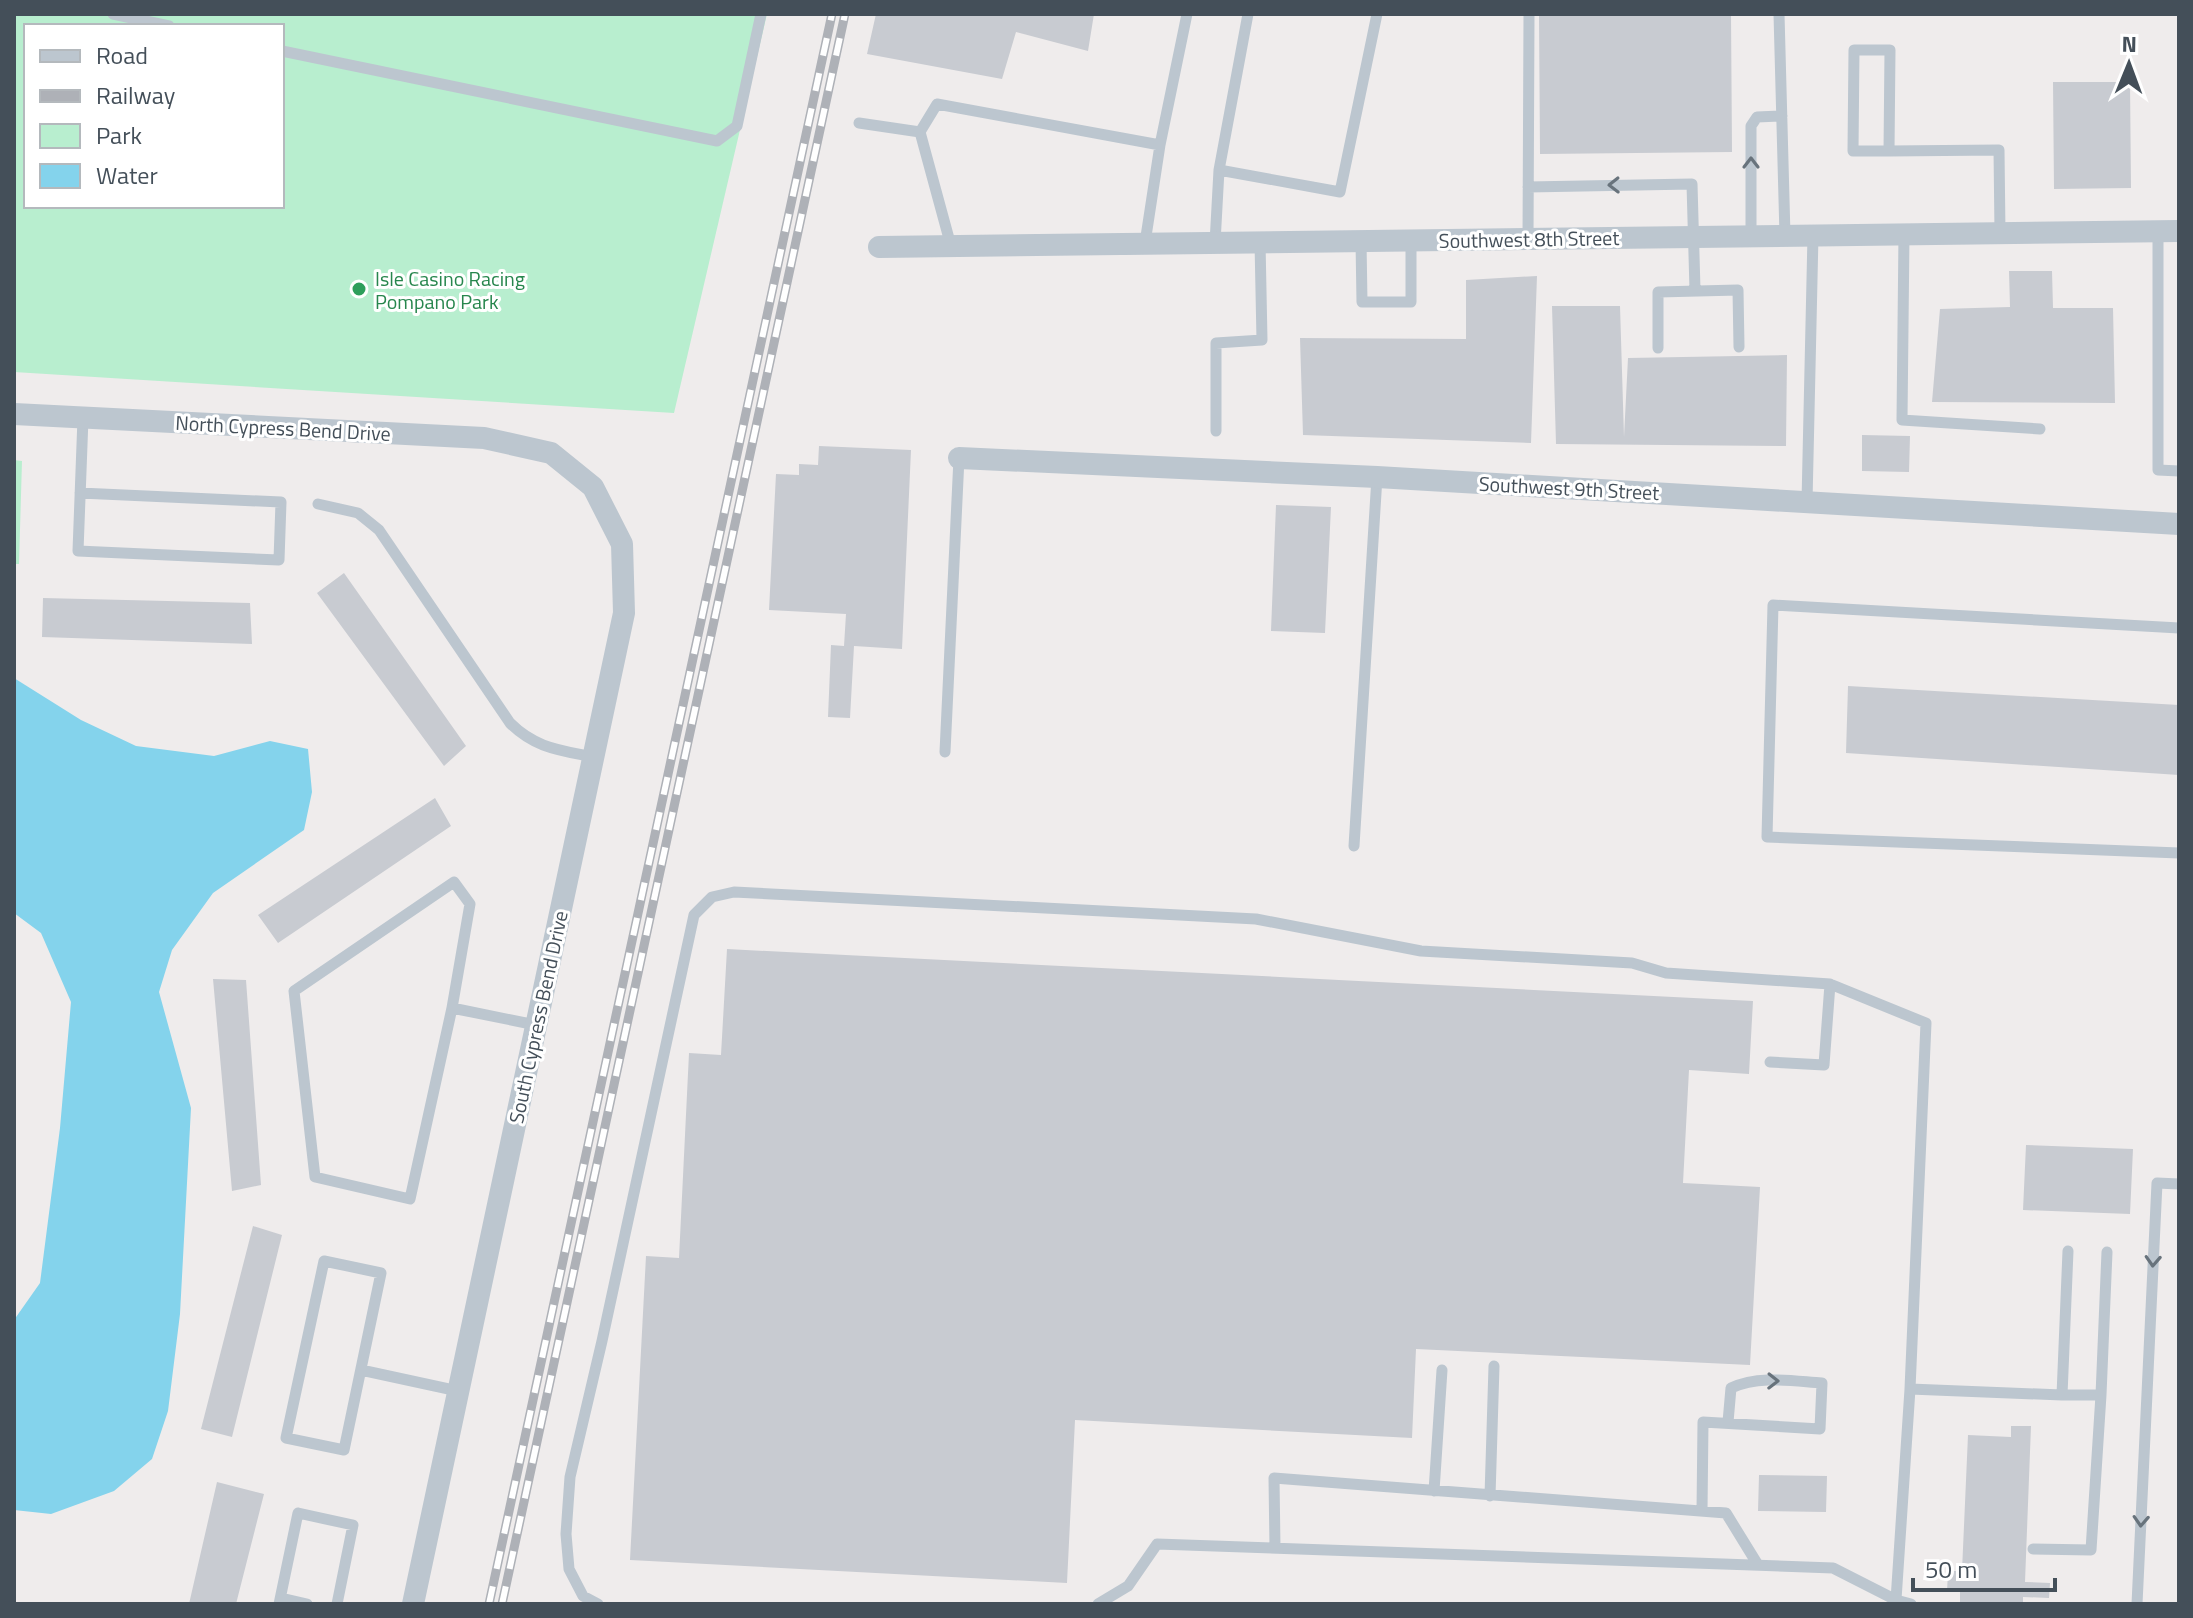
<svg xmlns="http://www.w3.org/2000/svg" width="2193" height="1618" viewBox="0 0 2193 1618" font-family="'Titillium Web',sans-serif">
<rect width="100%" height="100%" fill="#efecec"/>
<path fill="#b8eecf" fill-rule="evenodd" d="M14,14h753l-93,399 -660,-41zM26,26h256v180h-256z
M14,460l8,1 -3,103h-5z"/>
<path fill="#84d3ec" d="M14,678l67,42 55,26 78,10 56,-15 38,8 4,43 -8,38 -91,63 -41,57 -13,42 32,116 -11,206 -12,97 -16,48 -38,32 -63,23 -37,-4v-190l26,-37 20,-155 11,-126 -30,-69 -27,-20z"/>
<path fill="#c8cbd1" d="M876,14h218l-6,37 -72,-19 -14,47 -135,-25z
M1539,14h192l1,138 -192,2z
M2053,82h77l1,106 -77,1z
M2009,271h43l1,37h60l2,95 -183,-1 8,-93 70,-2z
M1537,276l-6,167 -228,-8 -3,-97 166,1v-59z
M1552,306h68l4,131 4,-79 159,-3 -1,91 -230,-2z
M1862,435l48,1 -1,36 -47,-1z
M819,446l92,4 -9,199 -48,-3 -4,72 -22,-1 3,-72 13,1 2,-32 -77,-4 7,-136 23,1v-11l19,1z
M1276,505l55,2 -6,126 -54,-2z
M344,573l122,173 -22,20 -127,-173z
M43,598l207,5 2,41 -210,-7z
M1848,686l331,19v70l-333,-22z
M435,798l16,28 -173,117 -20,-28z
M727,949l1026,52 -4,73 -60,-4 -6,113 77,4 -10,178 -334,-16 -4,89 -337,-18 -8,163 -437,-23 16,-304 33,2 10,-205 32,2z
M213,979l33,1 15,205 -29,6z
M2026,1145l107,4 -3,65 -107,-4z
M253,1226l29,9 -50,202 -31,-8z
M2011,1426h20l-6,156 25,1 -1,15 -26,-1v7h-63v-12h-13l1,-21h14l6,-136 43,2z
M1759,1475l68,1 -1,36 -68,-1z
M217,1482l47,12 -28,110h-47z"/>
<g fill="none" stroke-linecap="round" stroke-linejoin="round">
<path stroke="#bcc6cf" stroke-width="11" d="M113,14l56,12
M1779,14l6,222
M282,51l435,90 20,-15 24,-112
M859,123l61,9 31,114
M920,132l17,-28 223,41
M1889,151h-36l1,-101h36l-1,101 110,-1 1,83
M1219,170l121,22 37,-178
M1528,187l164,-3 3,106
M2158,231v239l21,1
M1904,234l-2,186 138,9
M1751,236v-110l6,-9 25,-1
M1528,239l1,-225
M1361,241l1,61h49v-62
M1145,243l15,-98 27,-131
M1215,243l4,-73 29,-156
M1658,348v-56l80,-2 1,57
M1216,431v-88l46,-3 -2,-98
M80,493l201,9 -2,58 -201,-9 5,-133
M1807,502l6,-267
M318,504l40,9 21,17 131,193c25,25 49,27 83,34
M2179,628l-406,-23 -6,232 412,16
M945,752l14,-294
M1354,846l23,-369
M454,882l16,22 -18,104 -42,191 -95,-22 -21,-186z
M452,1008l84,17
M1770,1062l54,3 6,-81
M324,1261l57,12 -37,177 -58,-12z
M361,1370l97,21
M1910,1389l152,6 6,-144
M2062,1395h39l6,-143
M1434,1491l8,-121
M1490,1496l4,-130
M1702,1511l1,-89 117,7 2,-46c-30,-2 -63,-8 -91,5l-3,34
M1275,1548l-1,-70 452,35 32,52
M2033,1549l58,1 10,-155
M281,1598l26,6
M279,1604l19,-91 55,12 -16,79
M598,1604l-15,-8 -14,-27 -3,-35 4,-57 32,-136 92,-426 18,-18 22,-5 522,27 165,32 211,12 34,10 164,11 96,39 -16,366 -14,211
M1098,1604l30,-18 29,-42 676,24 63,32 15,4
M2137,1604l20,-421 22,1"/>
<path stroke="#bcc6cf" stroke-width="22" d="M879,247l1300,-16
M14,414l470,24 67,15 42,34 29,57 2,69 -211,991
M959,458l418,19 802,47"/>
<defs>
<path id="rail" d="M489,1604l343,-1590
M502,1604l343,-1590"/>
</defs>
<use href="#rail" stroke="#aeb1b7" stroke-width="9"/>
<use href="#rail" stroke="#fff" stroke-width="6" stroke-dasharray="18" stroke-linecap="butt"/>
</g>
<defs><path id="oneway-chevron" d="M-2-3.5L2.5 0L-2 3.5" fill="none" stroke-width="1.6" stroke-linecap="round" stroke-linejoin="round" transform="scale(2)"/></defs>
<g stroke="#68737c">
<use href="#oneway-chevron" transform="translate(1751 163) rotate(-90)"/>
<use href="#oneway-chevron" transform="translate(1614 185) rotate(179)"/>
<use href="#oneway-chevron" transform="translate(2153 1261) rotate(93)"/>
<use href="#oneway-chevron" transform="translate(1773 1381) rotate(1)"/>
<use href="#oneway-chevron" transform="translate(2141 1521) rotate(93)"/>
</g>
<circle fill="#2e9e5b" stroke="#fff" stroke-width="3" cx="359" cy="289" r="8"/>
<g text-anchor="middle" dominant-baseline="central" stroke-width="6" stroke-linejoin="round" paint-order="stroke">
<g font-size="20" fill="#444f59" stroke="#fff">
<text transform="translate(1529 239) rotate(-1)">Southwest 8th Street</text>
<text transform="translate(283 428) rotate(3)">North Cypress Bend Drive</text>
<text transform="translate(1569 488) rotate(3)">Southwest 9th Street</text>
<text transform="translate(538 1017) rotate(-78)">South Cypress Bend Drive</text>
</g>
<g font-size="20" fill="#27864d" stroke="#fff" text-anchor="start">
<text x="375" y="278">Isle Casino Racing<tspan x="375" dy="23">Pompano Park</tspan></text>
</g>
</g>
<rect width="2193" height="1618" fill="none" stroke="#444f59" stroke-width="32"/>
<rect x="24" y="24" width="260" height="184" fill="#ffffff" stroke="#b4b9bd" stroke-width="2"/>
<rect x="40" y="50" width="40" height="12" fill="#bcc6cf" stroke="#b4b9bd" stroke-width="2"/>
<text x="96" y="64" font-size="24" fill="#444f59">Road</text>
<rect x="40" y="90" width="40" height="12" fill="#aeb1b7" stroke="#b4b9bd" stroke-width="2"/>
<text x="96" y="104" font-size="24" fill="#444f59">Railway</text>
<rect x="40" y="124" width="40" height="24" fill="#b8eecf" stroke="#b4b9bd" stroke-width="2"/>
<text x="96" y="144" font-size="24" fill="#444f59">Park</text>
<rect x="40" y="164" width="40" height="24" fill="#84d3ec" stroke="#b4b9bd" stroke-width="2"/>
<text x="96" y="184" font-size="24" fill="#444f59">Water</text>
<g transform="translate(2129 64) rotate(1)" stroke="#ffffff" stroke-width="6" paint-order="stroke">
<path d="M0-6L14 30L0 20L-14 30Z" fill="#444f59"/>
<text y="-12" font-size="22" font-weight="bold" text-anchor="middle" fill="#444f59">N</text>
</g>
<path d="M1913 1578v12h142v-12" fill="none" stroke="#444f59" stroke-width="4"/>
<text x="1925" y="1578" font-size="24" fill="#444f59" stroke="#ffffff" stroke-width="6" paint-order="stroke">50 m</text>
</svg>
